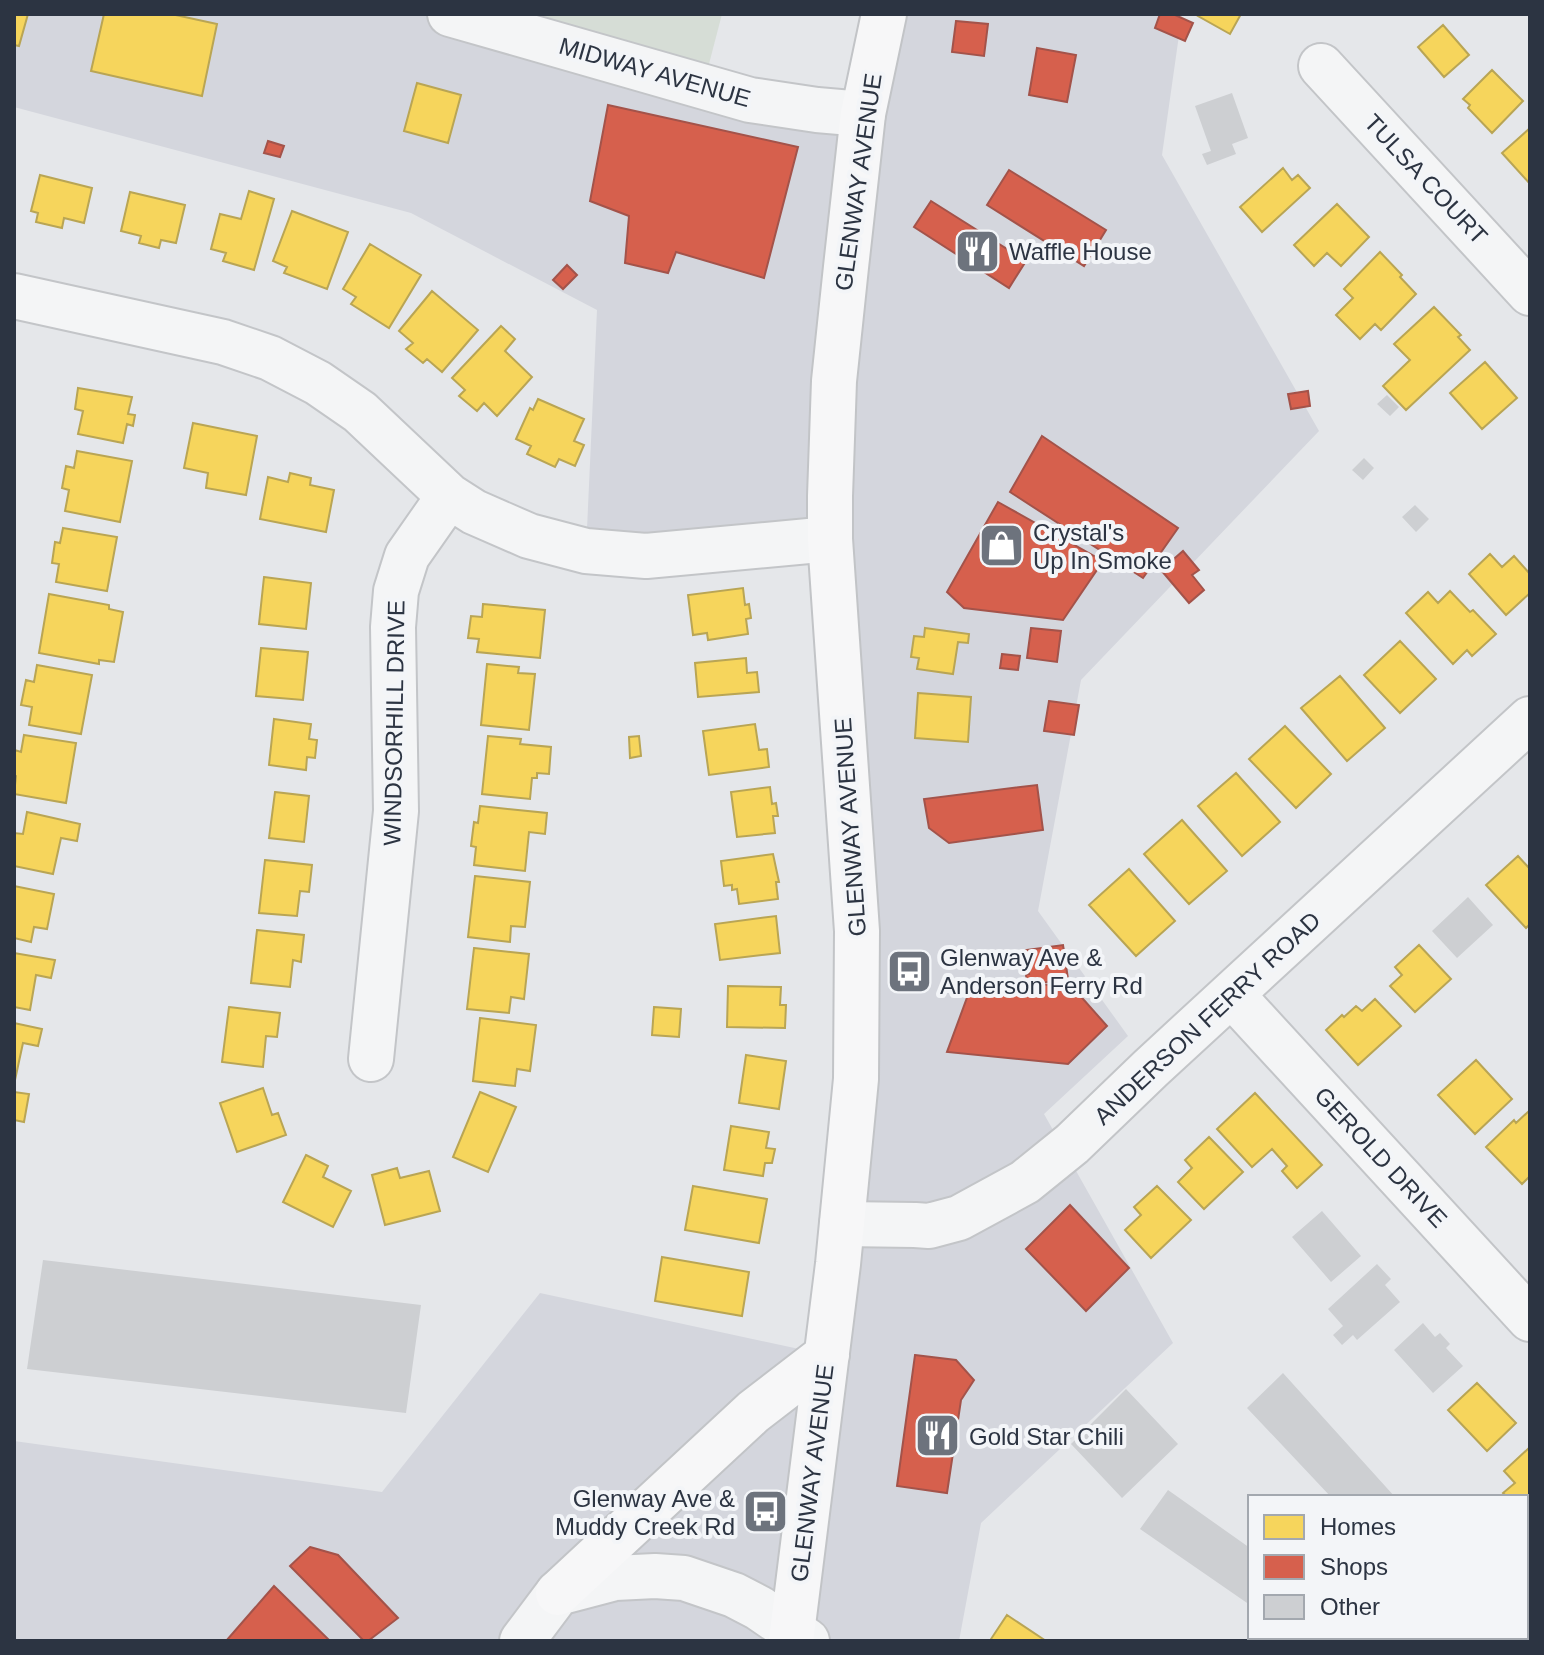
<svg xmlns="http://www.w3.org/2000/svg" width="1544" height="1655" viewBox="0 0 1544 1655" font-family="Arial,sans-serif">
<rect width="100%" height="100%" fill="#e5e7ea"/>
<path fill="#d4d6dd" d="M14,14h436l413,100 21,-100h298l-20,141 157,276 -238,249 -43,231 90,125 -84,78 129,229 -192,180 -22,118h-945v-200l368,51 158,-199 287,62 29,-276 -26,-540 -244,12 11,-241 -186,-97 -397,-106z"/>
<path fill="#d6ddd6" d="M450,14h272l-19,73z"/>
<path fill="#f6d55c" stroke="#b9a554" stroke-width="2" d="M14,14h14l-9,32 -5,-1z
M104,14h67l46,10 -15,72 -111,-25z
M1200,14h41l-11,20 -32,-18z
M1443,25l26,30 -25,22 -26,-30z
M1492,70l31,31 -31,32 -24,-25 2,-3 -7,-6z
M417,83l44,12 -13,48 -44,-12z
M1530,128v56l-28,-31z
M1283,168l9,12 6,-5 12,13 -48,44 -22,-25z
M40,175l52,13 -8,35 -20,-5 -2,10 -26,-6 2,-9 -7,-2z
M249,191l25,8 -20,71 -31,-9 3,-8 -15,-4 9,-35 21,5z
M130,192l55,13 -9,38 -15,-3 -2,8 -20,-5 2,-7 -20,-5z
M1337,204l32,33 -28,29 -14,-13 -13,13 -20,-21z
M292,211l56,21 -21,57 -43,-16 3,-6 -14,-6z
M370,244l51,31 -32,53 -38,-24 5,-7 -13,-8z
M1380,252l22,23 -2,2 16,17 -35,36 -6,-6 -15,15 -24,-24 17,-17 -9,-9z
M432,291l46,39 -36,42 -15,-13 -4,4 -17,-14 7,-6 -14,-12z
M1434,307l27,28 -3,2 12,13 -64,60 -23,-24 27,-26 -16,-16z
M501,326l14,13 -10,12 27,26 -35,39 -13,-13 -7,8 -18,-15 6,-6 -13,-12z
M1485,362l32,36 -35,31 -32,-36z
M78,388l54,9 -4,17 7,1 -2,11 -6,-2 -4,19 -45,-9 5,-23 -8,-2z
M538,399l46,20 -10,22 10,4 -9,21 -16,-7 -4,8 -28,-13 4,-8 -15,-7 14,-31 3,2z
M193,423l64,13 -11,59 -40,-7 2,-15 -24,-5z
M77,451l55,10 -12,61 -55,-11 4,-21 -7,-2 4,-22 8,2z
M290,473l21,5 -1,7 24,5 -8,42 -66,-13 8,-42 20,5z
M63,528l54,9 -10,54 -51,-9 3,-18 -7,-1 3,-21 5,1z
M1490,554l12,13 12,-11 16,18v19l-24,22 -37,-41z
M264,577l47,6 -5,46 -47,-5z
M743,588l2,17 4,-1 2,14 -5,1 2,15 -40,6 -1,-7 -14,2 -5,-40z
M1450,591l20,21 3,-2 23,24 -24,22 -5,-6 -14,14 -47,-51 22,-21 10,11z
M49,594l60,11v4l14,3 -9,50 -15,-2v4l-60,-11z
M483,604l62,6 -5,48 -63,-6 2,-13 -11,-1 3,-22 11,1z
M925,628l44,6 -1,9 -10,-1 -5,32 -36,-5 2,-11 -8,-1 3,-21 10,1z
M1400,641l36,38 -36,34 -36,-38z
M261,648l47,4 -5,48 -47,-4z
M746,658l1,15 10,-1 2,20 -61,5 -3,-34z
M487,664l32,3 -1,6 17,1 -6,56 -48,-5z
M37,665l55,10 -11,59 -52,-9 3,-18 -11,-2 5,-25 8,2z
M1340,676l45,52 -38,33 -46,-53z
M918,693l53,4 -3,45 -53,-4z
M274,719l37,5 -2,15 8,1 -2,18 -8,-1 -1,13 -37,-5z
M755,724l4,26 8,-1 2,18 -60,8 -6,-44z
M1285,726l46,48 -35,34 -47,-49z
M24,735l52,8 -10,60 -52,-9 2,-18 -2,-1 1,-25 6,2z
M488,736l33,3 -1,5 31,3 -2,27 -12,-1v5h-5l-2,21 -48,-5z
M639,736l2,20 -11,2 -1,-21z
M1236,773l44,49 -38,34 -44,-50z
M770,787l2,17 4,-1 2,13h-5l2,17 -38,4 -6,-45z
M275,792l34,4 -5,46 -35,-4z
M480,806l67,7 -2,21 -16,-2 -4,39 -51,-6 2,-18 -5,-1 3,-24 4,1z
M27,812l53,12 -3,17 -16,-3 -8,36 -39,-8v-33l9,1z
M1182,820l45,51 -38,33 -45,-50z
M773,854l6,28h-3l2,17 -39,5 -2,-15 -5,1v-5l-8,1 -3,-25z
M1518,856l12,13v55l-4,4 -40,-43z
M265,860l47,5 -3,27 -9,-1 -3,25 -38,-3z
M1129,869l46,52 -39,35 -47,-51z
M475,876l55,6 -5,45 -14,-1 -1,16 -42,-5z
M14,886l40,8 -7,35 -13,-2 -3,15 -17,-4z
M776,916l4,37 -60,7 -5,-36z
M257,930l47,5 -3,27 -8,-2 -3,27 -39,-4z
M1419,945l32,34 -36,33 -25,-26 12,-11 -7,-8z
M474,948l55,6 -5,45 -13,-2 -2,16 -42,-4z
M14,953l41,7 -4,18 -15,-3 -6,35 -16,-3z
M728,986l53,1 -1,18h6l-1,23 -58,-1z
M1375,999l26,27 -43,39 -32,-35 16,-15 2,2 12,-11 6,5z
M229,1007l51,6 -3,24 -11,-1 -3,31 -41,-5z
M654,1007l27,2 -2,28 -27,-2z
M480,1018l56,7 -6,46 -13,-2 -2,17 -42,-5z
M14,1023l28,6 -4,17 -15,-3 -8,37z
M746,1055l40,6 -7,48 -40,-6z
M1476,1060l36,39 -37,35 -37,-39z
M263,1088l9,27 6,-2 8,22 -49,17 -17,-49z
M14,1092l15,2 -5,28 -10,-2z
M480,1092l36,15 -28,65 -35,-15z
M1255,1093l67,72 -25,23 -15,-17 5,-5 -15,-17 -20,18 -35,-38z
M1530,1110v66l-8,8 -36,-37 28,-27 2,3z
M731,1126l38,6 -3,16 9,1 -3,14h-7l-2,13 -39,-6z
M1209,1137l34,35 -39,37 -26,-27 14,-14 -7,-8z
M306,1155l22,11 -5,11 28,14 -18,36 -50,-25z
M397,1168l3,10 29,-7 11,40 -55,14 -13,-50z
M693,1186l74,13 -8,44 -74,-13z
M1157,1186l34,34 -40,38 -26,-28 16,-15 -7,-8z
M662,1257l87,15 -7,44 -87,-15z
M1477,1383l39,40 -29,28 -39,-41z
M1530,1447v68l-3,4 -1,-22h-19l-4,-4 12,-10 -11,-12z
M1007,1615l39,26h-53l-2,-2z"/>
<path fill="#d6604d" stroke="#a3534a" stroke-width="2" d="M1160,14h13l20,9 -8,18 -30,-13z
M956,21l32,3 -4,32 -32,-4z
M1037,48l39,7 -9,47 -38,-7z
M608,105l190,42 -34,131 -88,-26 -8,21 -43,-10 4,-47 -39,-15z
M268,141l16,5 -4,11 -16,-4z
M1009,170l97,60 -22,36 -97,-61z
M931,201l95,60 -17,27 -95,-61z
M567,265l10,10 -14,14 -10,-9z
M1308,391l2,15 -19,3 -3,-15z
M1042,436l136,92 -35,50 -133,-86z
M998,502l105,59 -40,59 -99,-12 -17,-16z
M1183,551l16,19 -7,5 12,15 -15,13 -28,-33z
M1031,628l30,3 -4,31 -30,-4z
M1002,654l18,2 -2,14 -18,-2z
M1049,701l30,4 -5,30 -30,-4z
M1037,785l6,45 -94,13 -20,-15 -5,-29z
M1063,945l5,34 -41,6 -1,-11h3l-3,-24z
M1068,982l39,44 -39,38 -121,-12 21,-57z
M1070,1205l59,63 -43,43 -60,-62z
M915,1355l41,5 18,20 -13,20 -14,93 -50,-7z
M310,1547l28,8 60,63 -30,23h-4l-74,-75z
M274,1586l56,55h-104z"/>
<path fill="#cdcfd2" d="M1232,93l16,45 -16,6 4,10 -29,11 -5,-11 9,-3 -16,-45z
M1387,395l12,12 -9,9 -13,-12z
M1364,458l10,10 -11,12 -11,-10z
M1415,505l14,14 -13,13 -14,-15z
M1468,897l25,28 -36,33 -25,-27z
M1322,1211l39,45 -30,26 -39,-45z
M43,1260l378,45 -15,108 -379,-44z
M1377,1264l14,15 -6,6 15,17 -43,38 -4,-5 -11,10 -9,-10 10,-9 -15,-17z
M1423,1323l12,14 5,-4 10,11 -4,4 17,18 -30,27 -39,-43z
M1283,1373l112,124h-64l-84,-89z
M1126,1389l52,55 -56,54 -51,-54z
M1168,1490l82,58v57l-110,-76z
M1297,1637h55l-3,4h-47z"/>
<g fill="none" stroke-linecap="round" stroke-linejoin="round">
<defs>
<path id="minor" d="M450,14l300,86 67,10 46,4
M1321,66l209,227
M14,296l209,46 47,16 48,25 42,29 89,84 25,16 55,24 57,15 60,5 184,-17
M1232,995l298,324
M371,1059l25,-248 -3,-184 3,-36 11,-35 42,-60
M842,1224l73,1 14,1 30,-8 66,-36 47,-38 79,-76 379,-349
M522,1641l36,-48 57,-15 40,-2 29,2 50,17 25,13 48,33"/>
<path id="major" d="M558,1593l195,-181 74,-57
M791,1641l47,-377 18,-185 1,-148 -27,-392v-43l4,-115 12,-114 17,-153 21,-100"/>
</defs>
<use href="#minor" stroke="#c3c5c8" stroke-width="48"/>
<use href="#major" stroke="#c2c4c7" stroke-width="48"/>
<use href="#minor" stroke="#f4f5f6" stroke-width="44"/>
<use href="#major" stroke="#f7f7f8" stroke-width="44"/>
</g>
<defs>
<symbol id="restaurant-square" viewBox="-11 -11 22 22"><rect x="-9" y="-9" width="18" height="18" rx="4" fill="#6d737d" stroke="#f3f5f8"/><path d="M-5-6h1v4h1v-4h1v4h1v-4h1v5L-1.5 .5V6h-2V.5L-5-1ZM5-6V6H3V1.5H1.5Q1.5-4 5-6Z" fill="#fff"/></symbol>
<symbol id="shop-square" viewBox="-11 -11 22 22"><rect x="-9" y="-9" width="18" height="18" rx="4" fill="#6d737d" stroke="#f3f5f8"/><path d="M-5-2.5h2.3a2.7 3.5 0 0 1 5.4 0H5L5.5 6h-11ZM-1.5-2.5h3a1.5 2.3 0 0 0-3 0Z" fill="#fff"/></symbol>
<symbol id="bus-square" viewBox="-11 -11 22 22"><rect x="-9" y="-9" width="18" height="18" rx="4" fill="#6d737d" stroke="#f3f5f8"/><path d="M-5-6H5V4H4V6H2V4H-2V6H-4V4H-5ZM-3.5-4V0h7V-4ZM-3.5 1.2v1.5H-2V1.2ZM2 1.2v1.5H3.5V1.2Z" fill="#fff"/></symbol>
</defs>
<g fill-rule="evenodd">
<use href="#restaurant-square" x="952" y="226" width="51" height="51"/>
<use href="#shop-square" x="976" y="520" width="51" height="51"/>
<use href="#bus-square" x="884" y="946" width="51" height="51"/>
<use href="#restaurant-square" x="912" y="1410" width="51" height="51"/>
<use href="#bus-square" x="740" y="1486" width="51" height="51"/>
</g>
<g text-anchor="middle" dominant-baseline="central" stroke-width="8" stroke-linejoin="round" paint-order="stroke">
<g font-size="24" fill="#2c3442" stroke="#f3f5f8">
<text transform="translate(655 72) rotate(16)">MIDWAY AVENUE</text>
<text transform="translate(1426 179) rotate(47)">TULSA COURT</text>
<text transform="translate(858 182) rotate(-82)">GLENWAY AVENUE</text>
<text transform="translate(394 723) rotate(-89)">WINDSORHILL DRIVE</text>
<text transform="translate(850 827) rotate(-94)">GLENWAY AVENUE</text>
<text transform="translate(1207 1018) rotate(-43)">ANDERSON FERRY ROAD</text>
<text transform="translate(1381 1157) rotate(47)">GEROLD DRIVE</text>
<text transform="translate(812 1473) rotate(-83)">GLENWAY AVENUE</text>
</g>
<g font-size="24" fill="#2c3442" stroke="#f3f5f8" text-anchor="start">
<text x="1009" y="251">Waffle House</text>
<text x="1033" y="532">Crystal's<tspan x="1033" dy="28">Up In Smoke</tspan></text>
<text x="940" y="957">Glenway Ave &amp;<tspan x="940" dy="28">Anderson Ferry Rd</tspan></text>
<text x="969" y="1436">Gold Star Chili</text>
<text x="735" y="1498" text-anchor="end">Glenway Ave &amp;<tspan x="735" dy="28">Muddy Creek Rd</tspan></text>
</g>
</g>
<rect width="1544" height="1655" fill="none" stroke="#2c3442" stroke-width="32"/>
<rect x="1248" y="1495" width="280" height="144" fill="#f3f5f8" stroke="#a3a8af" stroke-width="2"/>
<rect x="1264" y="1515" width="40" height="24" fill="#f6d55c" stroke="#a3a8af" stroke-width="2"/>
<text x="1320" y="1535" font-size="24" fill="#2c3442">Homes</text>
<rect x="1264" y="1555" width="40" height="24" fill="#d6604d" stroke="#a3a8af" stroke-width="2"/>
<text x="1320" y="1575" font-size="24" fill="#2c3442">Shops</text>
<rect x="1264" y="1595" width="40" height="24" fill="#cdcfd2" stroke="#a3a8af" stroke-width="2"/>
<text x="1320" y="1615" font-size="24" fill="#2c3442">Other</text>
</svg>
